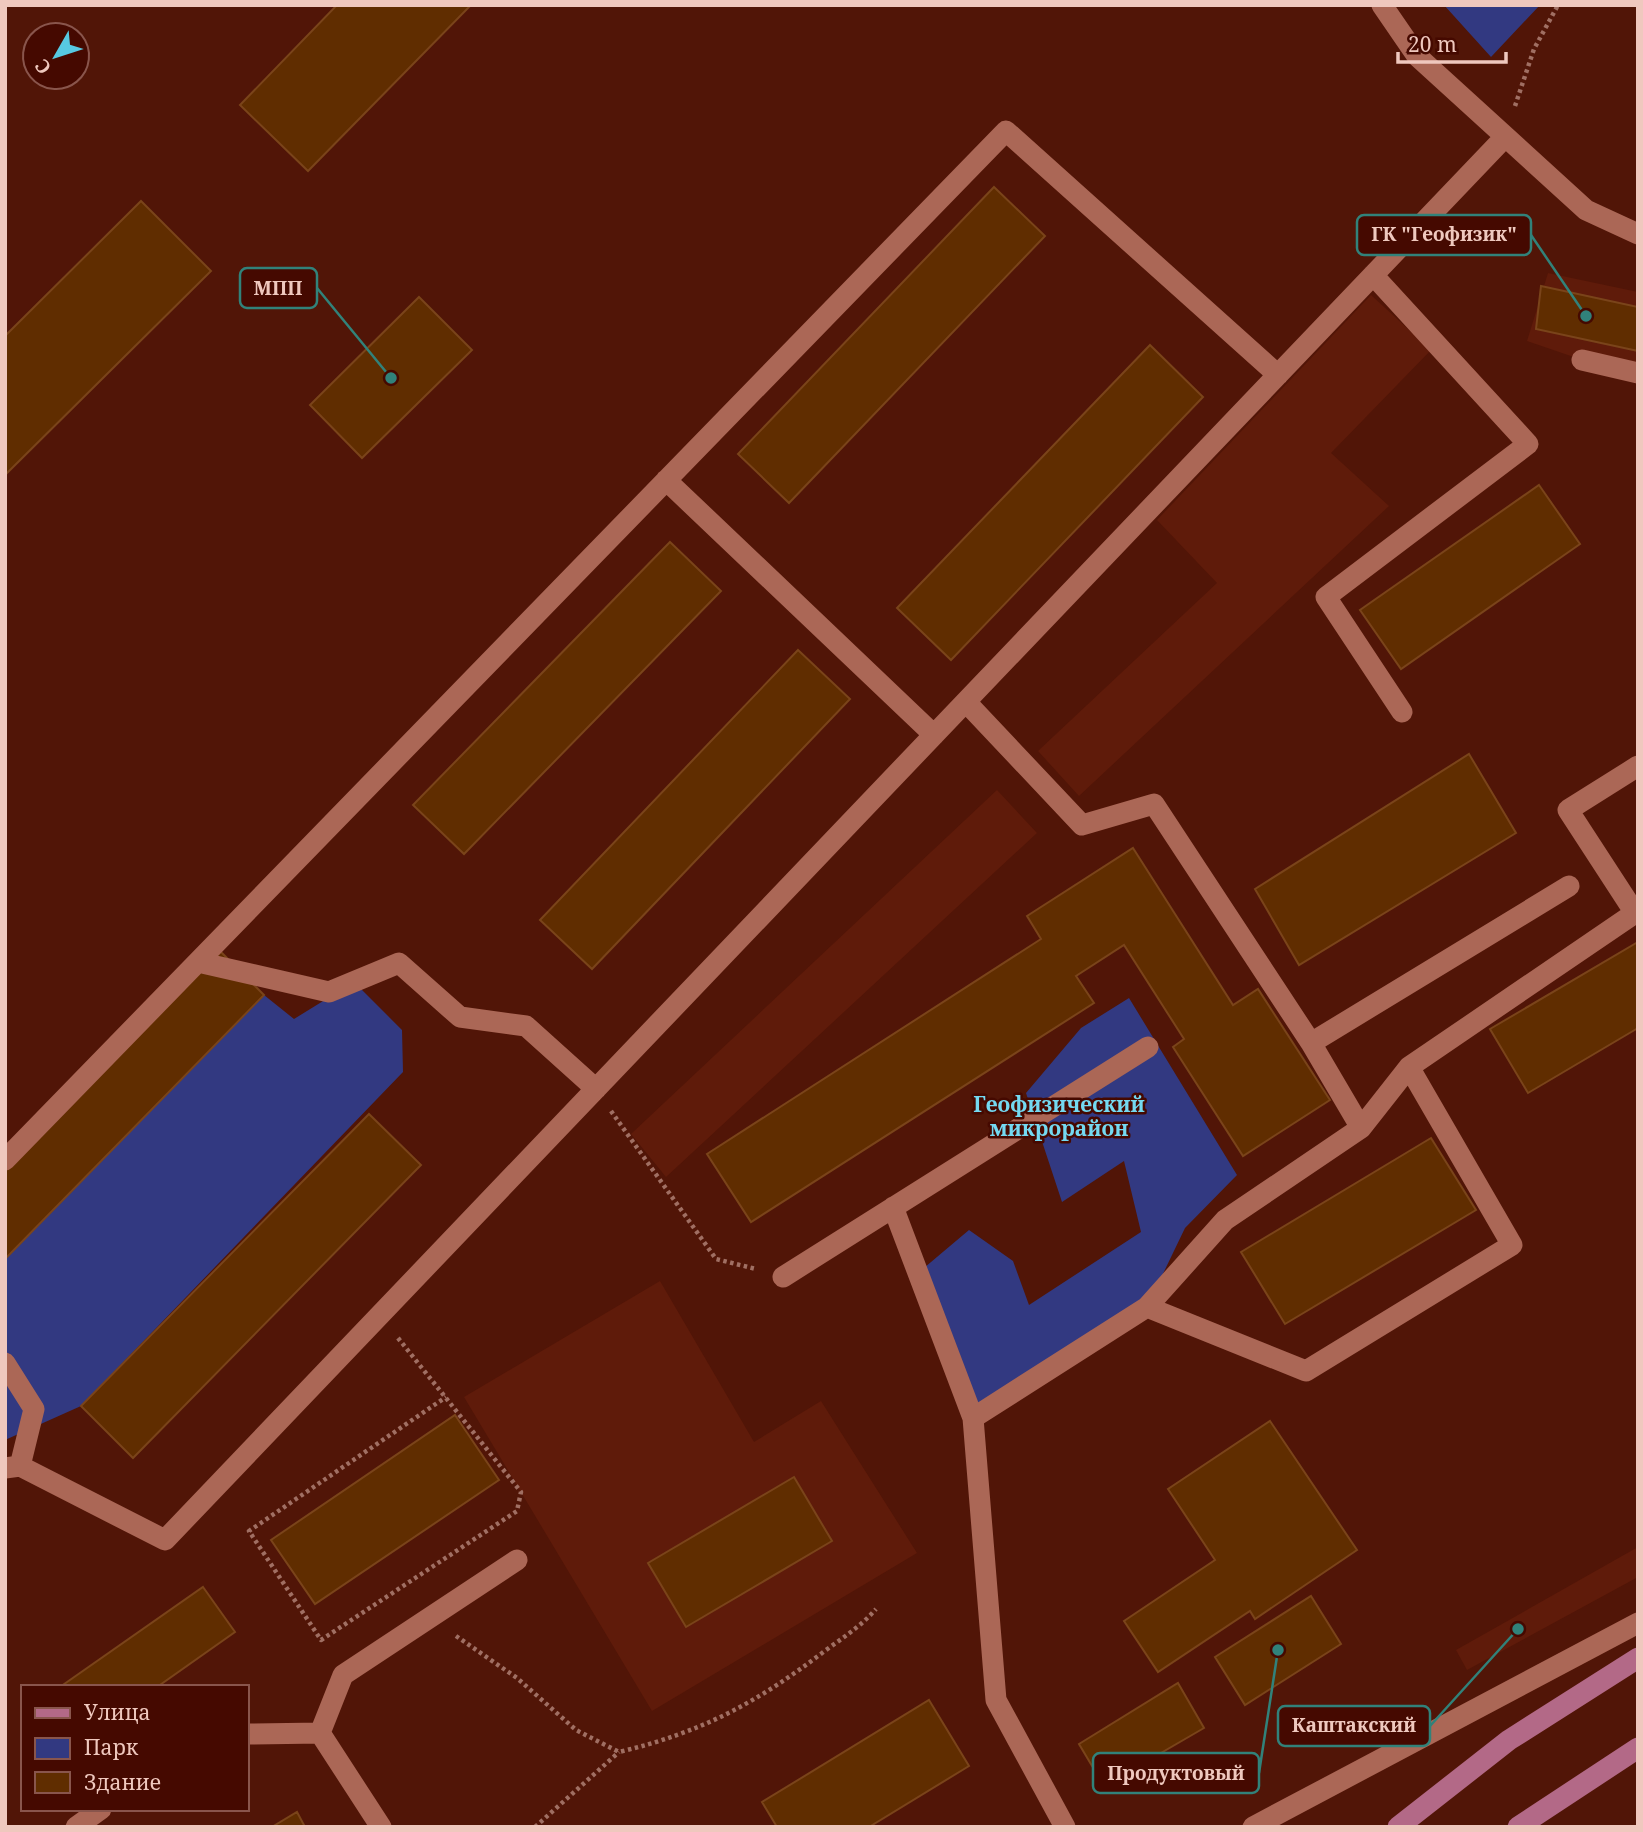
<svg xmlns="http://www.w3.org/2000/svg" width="1643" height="1832" viewBox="0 0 1643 1832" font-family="'Noto Serif',serif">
<rect width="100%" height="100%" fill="#511507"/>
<path fill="#5f1b0a" d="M1548,273l90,19v87l-111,-38z
M1371,295l60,55 -100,103 58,53 -310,290 -41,-45 179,-168 -60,-63z
M997,790l40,43 -371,344 -35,-43z
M660,1281l94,161 67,-41 96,152 -265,158 -188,-314z
M1638,1547v30l-171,93 -11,-20z"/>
<path fill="#323981" d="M1444,5h96l-49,52z
M354,982l48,48 1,42 -322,334 -76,34v-181l259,-264 30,24z
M1129,998l108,177 -52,53 -38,79 -174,111 -55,-145 51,-43 44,31 16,44 112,-73 -17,-71 -62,41 -36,-109 55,-65z"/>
<path fill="#602d00" stroke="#7a441a" stroke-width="2" d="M337,5h134l-163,166 -68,-66z
M994,187l51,49 -256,267 -51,-49z
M141,201l70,70 -206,204v-139z
M1541,286l97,21v44l-102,-22z
M419,297l53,53 -110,108 -52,-53z
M1150,345l53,52 -252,263 -54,-52z
M1539,485l41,59 -179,125 -41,-59z
M670,542l51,49 -257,263 -51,-49z
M798,650l52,49 -258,270 -52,-49z
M1469,754l47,79 -217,132 -44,-76z
M1133,848l100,157 25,-16 72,111 -87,56 -70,-109 11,-8 -60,-94 -48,31 18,27 -343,219 -44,-68 334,-215 -14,-23z
M1638,942v86l-110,65 -38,-64z
M213,944l51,51 -259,264v-103z
M369,1114l52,51 -288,293 -52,-52z
M1431,1138l45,72 -191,114 -44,-72z
M455,1415l44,65 -184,124 -44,-64z
M1270,1421l87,129 -102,69 -5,-8 -92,61 -34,-51 91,-61 -47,-71z
M794,1477l38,64 -146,86 -38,-64z
M203,1587l32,45 -78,55h-97z
M1311,1596l30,48 -96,61 -30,-48z
M1178,1683l26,45 -100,58 -25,-42z
M929,1700l40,66 -100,61h-92l-15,-25z
M297,1812l8,15h-33z"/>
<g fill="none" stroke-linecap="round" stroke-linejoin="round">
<path stroke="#a06f63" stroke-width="4.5" stroke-dasharray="3.5 3.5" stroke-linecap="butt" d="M1515,106l19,-57 24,-44
M611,1111l105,148 40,10
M398,1338l123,154 -4,19 -196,129 -72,-109 197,-134
M456,1636l61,42 59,52 43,22c84,-20 139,-50 207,-102 18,-13 35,-24 50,-41
M535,1827l84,-75"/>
<path stroke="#ab6756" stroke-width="21" d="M1382,5l35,51 169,154 52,24
M1373,275l155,169 -202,153 76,115
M1582,360l56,13
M666,480l268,255
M966,702l116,123 72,-21 157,239 50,85
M198,962l131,30 70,-29 61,54 66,9 70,63
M1311,1043l258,-157
M5,1160l1001,-1029 272,244
M893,1207l80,211 23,282 69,127
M783,1277l365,-230
M1147,1307l159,64 206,-126 -103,-178
M5,1363l29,46 -14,57
M973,1418l174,-111 78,-87 136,-92 48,-61 226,-154 -67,-103 70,-44
M5,1468l15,-2 145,74 1340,-1403
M320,1733l23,-58 174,-115
M320,1733l61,94
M247,1734l73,-1
M76,1827l25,-18
M1253,1827l385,-204"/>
<path stroke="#b36987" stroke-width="21" d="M1398,1827l111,-87 129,-82
M1518,1827l120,-79"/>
</g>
<g text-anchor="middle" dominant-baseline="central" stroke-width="5" stroke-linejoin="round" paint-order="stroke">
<g font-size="21" font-weight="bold" fill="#74d9f1" stroke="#450900">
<text x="1059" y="1104">Геофизический<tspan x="1059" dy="24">микрорайон</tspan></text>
</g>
</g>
<path fill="none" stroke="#31827a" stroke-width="2.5" d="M1586 316L1531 235M391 378L317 288M1518 1629L1430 1726M1278 1650L1259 1773"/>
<g fill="#31827a" stroke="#450900" stroke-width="2.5">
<circle cx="1586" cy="316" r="7"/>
<circle cx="391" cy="378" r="7"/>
<circle cx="1518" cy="1629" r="7"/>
<circle cx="1278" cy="1650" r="7"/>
</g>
<g fill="#450900" stroke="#31827a" stroke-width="2.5">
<rect x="1357" y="215" width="174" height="40" rx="7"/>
<rect x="240" y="268" width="77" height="40" rx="7"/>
<rect x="1278" y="1706" width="152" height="40" rx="7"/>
<rect x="1093" y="1753" width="166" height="40" rx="7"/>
</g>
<g font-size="19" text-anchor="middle" font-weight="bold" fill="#efc8be">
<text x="1444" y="241">ГК "Геофизик"</text>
<text x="278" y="295">МПП</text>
<text x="1354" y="1732">Каштакский</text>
<text x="1176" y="1780">Продуктовый</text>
</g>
<rect width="1643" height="1832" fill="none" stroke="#efc8be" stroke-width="14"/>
<rect x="21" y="1685" width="228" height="126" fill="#450900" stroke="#89554c" stroke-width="2"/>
<rect x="35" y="1708" width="35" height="10" fill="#b36987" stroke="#89554c" stroke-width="2"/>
<text x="84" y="1720" font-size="21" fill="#efc8be">Улица</text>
<rect x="35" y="1738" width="35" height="21" fill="#323981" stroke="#89554c" stroke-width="2"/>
<text x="84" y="1755" font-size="21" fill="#efc8be">Парк</text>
<rect x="35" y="1772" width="35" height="21" fill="#602d00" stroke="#89554c" stroke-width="2"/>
<text x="84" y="1790" font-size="21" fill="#efc8be">Здание</text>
<g transform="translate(56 56) rotate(231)"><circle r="33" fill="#450900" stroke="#89554c" stroke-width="2"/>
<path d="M0-5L12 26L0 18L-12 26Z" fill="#57c9e2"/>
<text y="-10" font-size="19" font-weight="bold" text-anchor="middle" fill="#efc8be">С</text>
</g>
<path d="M1398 52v10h108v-10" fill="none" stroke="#efc8be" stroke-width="3.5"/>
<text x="1408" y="52" font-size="21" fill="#efc8be" stroke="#450900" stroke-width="5" paint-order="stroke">20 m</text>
</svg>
